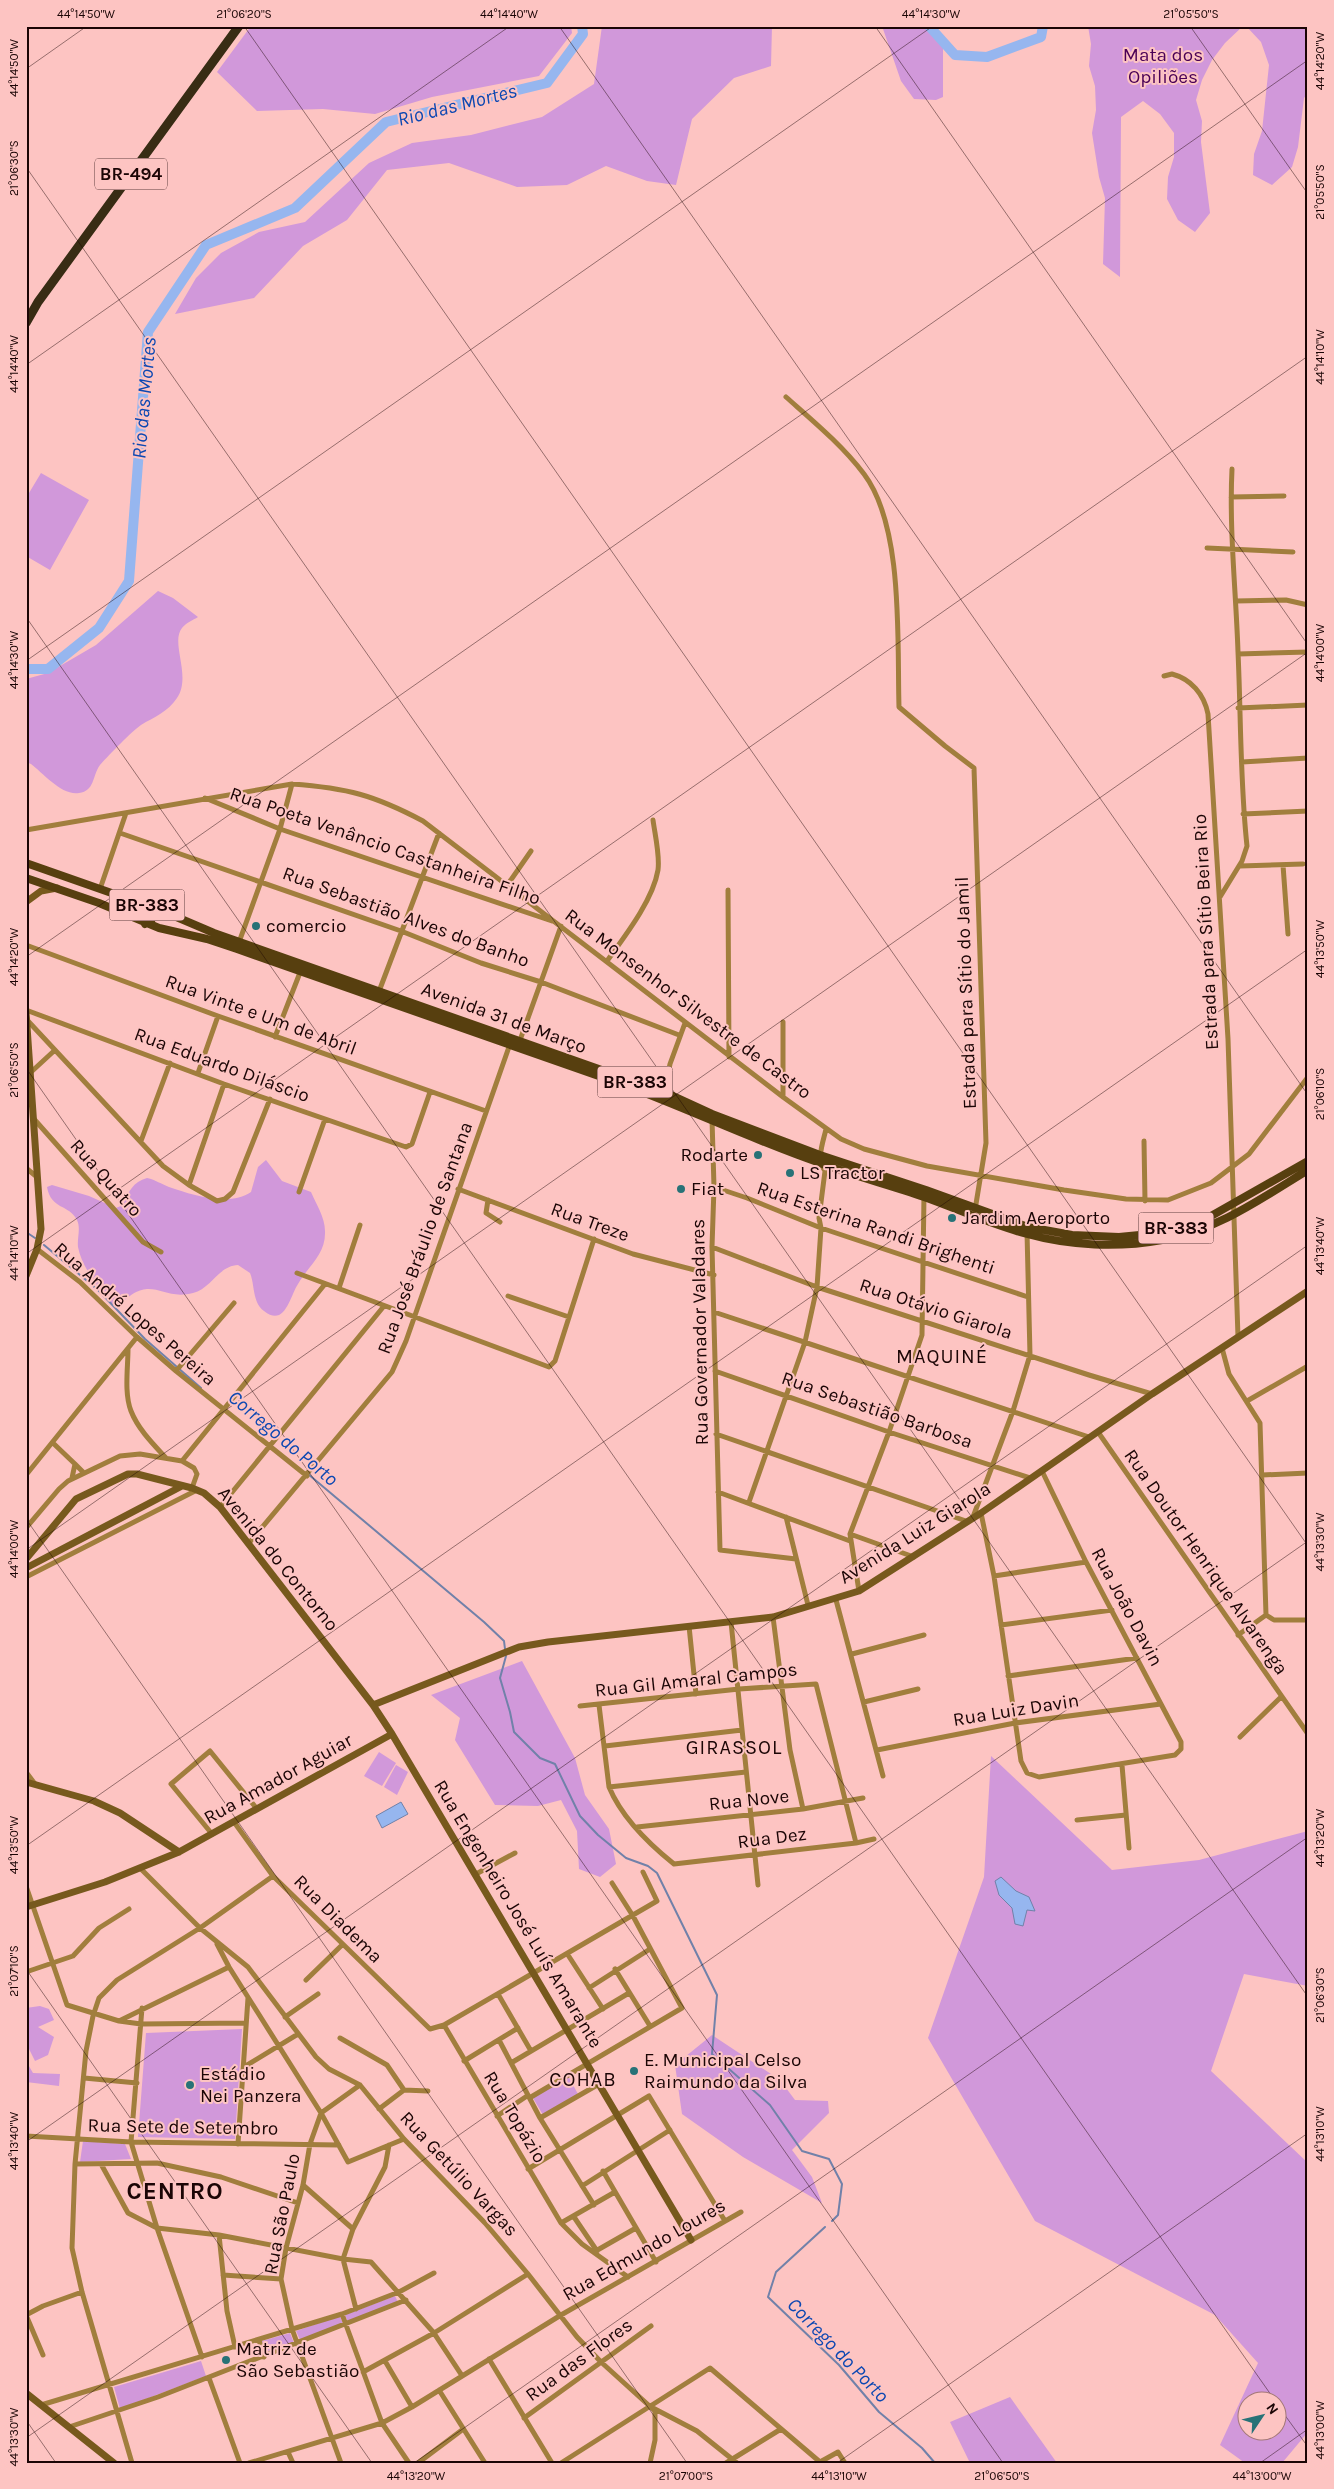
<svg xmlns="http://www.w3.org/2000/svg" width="1334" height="2489" viewBox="0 0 1334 2489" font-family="Karla,sans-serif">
<rect width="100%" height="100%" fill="#fdc4c2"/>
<path fill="#d198da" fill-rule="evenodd" d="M251,26h320l1,7 -33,43 -107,21 -57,17 -52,-5 -66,2 -40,-39z
M602,26h170l-1,40 -37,12 -42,41 -16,66 -29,-4 -41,-15 -39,19 -50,2 -68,-24 -62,7 -40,50 -44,26 -49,52 -79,16 21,-36 25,-25 38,-21 46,-10 64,-59 43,-20 59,-8 71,-18 52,-33z
M882,26h51l10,14v57l-7,3 -22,-1 -13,-18z
M1088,26h155l-18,17 -13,17 -10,20 -6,20 6,21 -1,21 9,71 -15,19 -17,-12 -11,-21 1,-22 6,-20v-24l-14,-19 -17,-13 -22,16 -1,160 -17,-13 2,-66 -6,-21 -7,-44 4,-23 -1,-24 -6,-20 2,-22z
M1246,26h62v67l-4,5 -6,49 -6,20 -20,18 -19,-10 1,-21 8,-23 7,-66 -8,-23z
M41,473l48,27 -39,70 -24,-14v-58z
M158,591l15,7 25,19c-5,3 -12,6 -16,11 -12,15 10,48 -5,70 -9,14 -23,19 -36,27 -10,7 -33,31 -41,40 -8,11 -5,26 -21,28 -17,3 -36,-20 -48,-29l-5,-2v-83l22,-6 48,-28z
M266,1160l16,21 29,11c5,12 14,25 14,39 1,23 -16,34 -27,53 -8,12 -13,44 -34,27 -12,-9 -9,-26 -14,-38l-12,-8c-20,1 -27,24 -45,28 -34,9 -42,-23 -77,16 -14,-17 -34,-40 -38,-62 -1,-9 3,-19 -1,-27 -8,-16 -26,-10 -30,-33l5,-2 37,11 27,12 7,-3c5,-13 10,-23 24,-27 9,2 14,6 22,9 23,8 61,20 82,5l7,-25z
M522,1661l53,97 10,37 24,34 7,35 -16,13 -21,-8 -2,-38 -16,-31 -23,6 -43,-1 -40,-65 5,-22 -29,-23z
M379,1752l17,11 -14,23 -18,-10z
M991,1756l121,114 87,-10 109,-29v155l-64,-12 -33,97 97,92v269l-26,31h-37l-25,-18 38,-82 -43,-48 -180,-94 -107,-183 56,-161zM1246,2402h30v30h-30z
M396,1765l12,7 -11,23 -13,-8z
M40,2006l9,3 5,11 -16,7 16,10 -6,18 -13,6 -9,-18v-35z
M242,2029l-7,110 -97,-2 8,-104z
M712,2035l68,45 15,20 33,1 1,12 -37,37 20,27 10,26 -79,-46 -61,-43 -7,-49z
M26,2061l7,12 27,1 -1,12 -33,-4z
M568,2076l10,18 -35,21 -10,-17z
M83,2141l42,3 6,15 -51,3z
M395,2296l3,6 -50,20 -3,-7z
M340,2316l3,8 -43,16 -4,-9z
M290,2333l4,10 -29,9 -3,-11z
M201,2361l5,15 -86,33 -6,-22z
M1010,2397l47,66h-87l-20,-41z"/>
<path fill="#96b6ef" stroke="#7181a9" d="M401,1802l7,12 -26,14 -6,-12z
M1001,1877l15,14 13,6 6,14 -8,-1 -4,16 -8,-2 -3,-16 -13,-13 -4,-14z"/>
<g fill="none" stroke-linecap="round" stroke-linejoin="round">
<path stroke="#7181a9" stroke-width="2" d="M26,1232l9,6
M44,1245l54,45 47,49 56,49
M308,1474l176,148 20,19 1,8
M506,1656l-6,22 10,34 4,20 26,26 15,6 25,52 18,19 28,23 22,8 9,7 60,122 -5,59 58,51 32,46 27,8 13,25 -4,31 -6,6
M825,2227l-49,45 -8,25 71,68 40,47 43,36 13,15"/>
<path stroke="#96b6ef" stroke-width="10" d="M929,26l26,29 32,2 54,-20 2,-11
M26,669h22l51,-41 30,-47 19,-249 58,-87 89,-37 91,-86 161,-39 36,-49 -1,-8"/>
<path stroke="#a17e3d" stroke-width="5" d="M786,397c27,24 56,48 78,77 40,53 33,168 35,233l46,39 29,22 12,375 -11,67
M1231,497l53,-1
M1207,548l86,4
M1236,601l50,-1 22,5
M1238,654l70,-2
M1164,676l8,-2c19,5 32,20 36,40l20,325 10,298
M1238,708l70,-3
M1242,762l66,-4
M205,798l75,31 272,92
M1243,814l65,-3
M26,830l266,-46c55,4 82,11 131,37l360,276 58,42 23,10 63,17 137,24 62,9 42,1 43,-17 38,-29 59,-77
M120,833l281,98 80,32 60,19 138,53
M1283,865l5,69
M1240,866l63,-2
M508,884l23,-33
M100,889l26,-76
M728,890l1,167
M1220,897l22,-36 5,-15c-7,-64 -6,-129 -9,-194 -2,-61 -9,-122 -6,-183
M26,945l192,71 268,95
M238,945l42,-116 12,-45
M607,961c18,-25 46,-61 51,-91 2,-15 -3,-35 -5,-50
M378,994l61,-161
M26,1010l198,74 182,63 6,-3 18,-52
M28,1021l135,145 26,19 28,16 8,-2 8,-7 37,-93
M783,1022v75
M275,1037l26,-67
M519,1043l42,-117
M30,1073l25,-23
M198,1073l20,-57
M664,1094l6,-30 15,-41
M34,1119l109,123 18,10
M712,1119l2,68 -2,60 8,303 76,9
M141,1141l29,-78
M1144,1141l1,60
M26,1168l11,9
M189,1185l35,-101
M714,1187l33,11 74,30 207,69
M458,1189l175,65 81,21
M299,1192l26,-73
M488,1200l-2,13 14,9
M712,1247l105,40 272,88 63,19
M37,1249l43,33 57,55 39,34 131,105
M297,1273l252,94 6,-6 39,-122
M339,1288l21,-63
M508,1296l61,21
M714,1312l375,125
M1222,1348l7,26 31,49 6,192 -28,20
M128,1349c0,19 -4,44 3,62 7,18 22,33 35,47
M176,1371l58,-68
M715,1371l174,61 141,46
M1247,1401l61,-35
M1098,1432l210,302
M716,1434l250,87
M53,1443l22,21
M182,1461l143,-177
M26,1475l111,-138
M1262,1475l46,-2
M72,1478l3,-14 9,9
M718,1492l132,49
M749,1502l56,-160 12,-55 4,-59 -2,-10 6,-47c-9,-13 -2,-28 1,-42
M220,1507l164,-201
M981,1513l13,63 27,185 6,12 12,4 136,-22 6,-6v-7l-95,-180 -44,-91
M786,1517l22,88
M973,1517l40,-106 17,-56 -3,-123
M26,1528l33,-39 9,-8 52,-25 20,-2 42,7 12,7 3,6 -5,14
M850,1534l64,23
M249,1543l143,-171 14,-31 104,-297
M994,1576l92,-14
M26,1577l171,-87
M859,1591l-9,-57 39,-102 33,-97 2,-140
M836,1600l47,176
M1266,1615l8,5h34
M773,1617l17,133 13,59
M731,1622l27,263
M1001,1625l111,-15
M689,1626l7,68
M852,1654l72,-19
M1008,1676l129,-18
M864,1702l54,-13
M599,1705l10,82c13,31 40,57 65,77l182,-21 18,-4
M580,1706l159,-17 77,-5 40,159
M1240,1737l41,-40
M605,1746l137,-16
M877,1750l138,-27 146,-19
M1122,1765l7,83
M26,1772l9,12
M609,1787l137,-15
M1077,1820l49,-5
M234,1822l39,54 157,153 14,-4 213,-124 -14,-29
M637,1827l166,-18 60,-11
M212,1834l-41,-50 39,-33 47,58
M141,1869l59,59 48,39 68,90 13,12 31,16 44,54 81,84 43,51 49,63 24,25 54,49v29l-5,23
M476,1874l39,-21
M26,1886l41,119 52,16 22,3 105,-1
M217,1944l12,23 92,146 27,49 56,-23
M568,1955l35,54
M615,1969l35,57
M26,1972l47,-16 26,-28 30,-19
M306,1980l36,-35
M589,1988l61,-39
M498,1994l33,57
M142,2008l-11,134 26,86 45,129
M285,2017l33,-23
M119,2021l110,-54
M444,2025l117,198 21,21 46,33
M340,2038l47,27 17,25 -25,19
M499,2040l41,78 54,87
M464,2061l54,-33
M511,2063l118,-70
M244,2067l54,-33
M84,2078l53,5
M404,2090l24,1
M497,2116l30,-20 4,1 151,-89 -49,-92 -21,-33
M540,2118l59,-34
M26,2136l105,6 208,3
M238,2144l10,-146
M75,2164l82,-1 64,14 77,26
M101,2164l27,49 29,15 62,7 124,24 28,3 63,71 27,41
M528,2169l121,-73 76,125
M603,2171l53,91
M303,2185l50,44
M582,2186l88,-56
M574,2217l23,34
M561,2223l54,-31
M219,2235l8,76 8,36
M594,2252l42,-24
M223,2275l58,4
M356,2309l-13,-50 10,-30 32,-62 4,-22
M342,2314l40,109 27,40
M26,2315l17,-9 39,-14
M26,2315l17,40
M259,2340l5,17
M489,2359l63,104
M385,2361l27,46
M363,2372l71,-39 94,-59
M209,2378l31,85
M439,2390l46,73
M41,2405l301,-91 57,-22 35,-19
M653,2408l44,23 40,32
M524,2418l127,-92
M69,2427l89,-30 248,-97
M288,2452l5,11
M132,2463l-50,-171 -10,-44 3,-84 11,-113 7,-35 6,-18 18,-18 83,-52 73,-52
M249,2463l133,-40 30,-16 149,-92 180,-103
M341,2463l-49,-134 -11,-50 5,-31 17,-63 7,-41 11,-31 39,-28
M418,2463l44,-33
M561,2463l149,-95 110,94 18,-10 7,11
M726,2463l55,-34"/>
<path stroke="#77591d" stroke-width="7" d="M26,902l15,-11 16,-3
M26,1012l15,217 -4,20 -11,27
M26,1559l50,-60 52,-25h9l55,14 12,5 16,14 153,198 19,29 299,506
M26,1568l156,-82
M373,1705l146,-58 29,-5 225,-25 86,-26 122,-78 171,-119 156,-103
M26,1782l68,19 26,12 59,39
M26,1907l79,-25 74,-30 213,-118
M26,2393l88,70"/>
<path stroke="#573f0f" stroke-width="8" d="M26,863l134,47 54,23 450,159 48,22 108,41 106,35 102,37 44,8 47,2 41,-4 44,-13 104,-59
M26,878l73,25 60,25 48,11 30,10 376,132c70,25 137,58 207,82 34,13 70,22 104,34 34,12 68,28 103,37 43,12 92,14 135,6 54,-9 100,-42 146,-70
M145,924l6,-3 2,-5 -7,-11"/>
<path stroke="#382c14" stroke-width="9" d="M26,323l12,-21 201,-276"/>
</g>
<path fill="none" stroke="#1b0505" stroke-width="1" stroke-opacity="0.45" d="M244,26l1064,1520M559,26l749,1069M875,26l433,619M1190,26l118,168M26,69l61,-43M26,167l1282,1830M26,365l484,-339M26,617l1250,1785M26,661l907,-635M26,957l1282,-897M26,1068l977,1395M26,1254l1282,-898M26,1519l661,944M26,1550l1282,-898M26,1846l1282,-897M26,1969l346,494M26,2142l1282,-897M1276,2403l32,44M26,2420l30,43M26,2438l1282,-897M414,2463l894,-626M837,2463l471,-330M1260,2463l48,-34"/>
<g fill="#287277" stroke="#fdc4c2" stroke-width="2">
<circle cx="256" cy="926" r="5"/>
<circle cx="758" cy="1155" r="5"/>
<circle cx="790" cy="1173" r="5"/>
<circle cx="681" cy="1189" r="5"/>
<circle cx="952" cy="1218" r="5"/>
<circle cx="634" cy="2071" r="5"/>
<circle cx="190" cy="2085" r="5"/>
<circle cx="226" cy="2360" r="5"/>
</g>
<g text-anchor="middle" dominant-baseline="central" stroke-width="4" stroke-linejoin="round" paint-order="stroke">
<g fill="#fdc4c2" stroke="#5f3e3e" stroke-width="1">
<rect x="95" y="158.5" width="72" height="31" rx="4"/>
<rect x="109.5" y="889.5" width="75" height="31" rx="4"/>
<rect x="597.5" y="1066.5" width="75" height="31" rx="4"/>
<rect x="1138.5" y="1212.5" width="75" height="31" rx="4"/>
</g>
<g font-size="18" font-weight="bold" fill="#1b0505">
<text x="131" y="174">BR-494</text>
<text x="147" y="905">BR-383</text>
<text x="635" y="1082">BR-383</text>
<text x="1176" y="1228">BR-383</text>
</g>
<g font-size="19" fill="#4a0056" stroke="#fdc4c2">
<text x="1163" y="55">Mata dos<tspan x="1163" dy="22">Opiliões</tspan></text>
</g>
<g font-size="19" fill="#1b0505" stroke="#fdc4c2">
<text transform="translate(385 846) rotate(19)">Rua Poeta Venâncio Castanheira Filho</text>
<text transform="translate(406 917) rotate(20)">Rua Sebastião Alves do Banho</text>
<text transform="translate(1206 932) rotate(-93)">Estrada para Sítio Beira Rio</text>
<text transform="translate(966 993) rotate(-92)">Estrada para Sítio do Jamil</text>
<text transform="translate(688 1004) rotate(37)">Rua Monsenhor Silvestre de Castro</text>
<text transform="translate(261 1015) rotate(20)">Rua Vinte e Um de Abril</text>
<text transform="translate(504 1018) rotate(20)">Avenida 31 de Março</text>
<text transform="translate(222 1065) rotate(20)">Rua Eduardo Diláscio</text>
<text transform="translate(106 1178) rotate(48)">Rua Quatro</text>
<text transform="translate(590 1222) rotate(20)">Rua Treze</text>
<text transform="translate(876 1228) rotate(19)">Rua Esterina Randi Brighenti</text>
<text transform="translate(425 1238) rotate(-70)">Rua José Bráulio de Santana</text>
<text transform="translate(936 1309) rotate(18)">Rua Otávio Giarola</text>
<text transform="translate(135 1314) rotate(41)">Rua André Lopes Pereira</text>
<text transform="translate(700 1332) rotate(-91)">Rua Governador Valadares</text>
<text transform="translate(877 1410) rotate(19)">Rua Sebastião Barbosa</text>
<text transform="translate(915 1533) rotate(-32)">Avenida Luiz Giarola</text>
<text transform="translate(278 1559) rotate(51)">Avenida do Contorno</text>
<text transform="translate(1206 1562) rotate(55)">Rua Doutor Henrique Alvarenga</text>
<text transform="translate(1127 1607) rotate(62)">Rua João Davin</text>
<text transform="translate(696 1680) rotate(-6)">Rua Gil Amaral Campos</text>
<text transform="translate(1016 1710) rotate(-9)">Rua Luiz Davin</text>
<text transform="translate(278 1779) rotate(-29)">Rua Amador Aguiar</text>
<text transform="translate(749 1800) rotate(-6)">Rua Nove</text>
<text transform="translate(772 1838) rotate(-7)">Rua Dez</text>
<text transform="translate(518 1914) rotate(59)">Rua Engenheiro José Luís Amarante</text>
<text transform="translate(338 1919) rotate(45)">Rua Diadema</text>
<text transform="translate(515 2117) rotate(59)">Rua Topázio</text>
<text transform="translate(183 2127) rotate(1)">Rua Sete de Setembro</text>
<text transform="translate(459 2174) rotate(47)">Rua Getúlio Vargas</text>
<text transform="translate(282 2214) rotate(-79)">Rua São Paulo</text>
<text transform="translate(644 2250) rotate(-30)">Rua Edmundo Loures</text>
<text transform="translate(579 2360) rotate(-36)">Rua das Flores</text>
</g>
<g font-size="19" fill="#1b0505" stroke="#fdc4c2" text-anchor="start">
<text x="266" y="926">comercio</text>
<text x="748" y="1155" text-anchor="end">Rodarte</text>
<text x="800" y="1173">LS Tractor</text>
<text x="691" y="1189">Fiat</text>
<text x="962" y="1218">Jardim Aeroporto</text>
<text x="644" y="2060">E. Municipal Celso<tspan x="644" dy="22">Raimundo da Silva</tspan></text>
<text x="200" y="2074">Estádio<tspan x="200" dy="22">Nei Panzera</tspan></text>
<text x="236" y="2349">Matriz de<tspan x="236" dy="22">São Sebastião</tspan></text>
</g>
<g font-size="20" font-style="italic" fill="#0d48b2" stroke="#fdc4c2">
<text transform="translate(457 105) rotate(-14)">Rio das Mortes</text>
<text transform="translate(144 398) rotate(-85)">Rio das Mortes</text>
<text transform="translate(283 1438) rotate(40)">Corrego do Porto</text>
<text transform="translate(838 2350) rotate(46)">Corrego do Porto</text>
</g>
<g font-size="20" letter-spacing="1" fill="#1b0505" stroke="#fdc4c2">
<text x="942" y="1356">MAQUINÉ</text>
<text x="734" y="1747">GIRASSOL</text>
<text x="583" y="2079">COHAB</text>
</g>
<g font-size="24" font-weight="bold" letter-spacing="1" fill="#1b0505" stroke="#fdc4c2">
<text x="175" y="2191">CENTRO</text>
</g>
</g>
<rect width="1334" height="2489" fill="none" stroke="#fdc4c2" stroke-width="55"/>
<g transform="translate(1262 2416) rotate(55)"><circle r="24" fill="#fdc4c2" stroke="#a37876"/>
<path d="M0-4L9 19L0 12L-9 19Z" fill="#287277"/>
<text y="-8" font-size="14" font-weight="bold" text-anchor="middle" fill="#1b0505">N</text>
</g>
<rect x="28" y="28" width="1278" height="2434" fill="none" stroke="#1b0505" stroke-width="2"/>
<g font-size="12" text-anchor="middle" fill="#1b0505">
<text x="86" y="18">44°14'50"W</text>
<text x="244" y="18">21°06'20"S</text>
<text x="509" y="18">44°14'40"W</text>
<text x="931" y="18">44°14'30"W</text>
<text x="1191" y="18">21°05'50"S</text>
<text transform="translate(1320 61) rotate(-90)" y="4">44°14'20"W</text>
<text transform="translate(14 68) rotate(-90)" y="4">44°14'50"W</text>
<text transform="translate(14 168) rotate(-90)" y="4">21°06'30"S</text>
<text transform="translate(1320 192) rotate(-90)" y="4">21°05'50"S</text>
<text transform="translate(1320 357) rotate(-90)" y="4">44°14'10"W</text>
<text transform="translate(14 364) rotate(-90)" y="4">44°14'40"W</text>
<text transform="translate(1320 653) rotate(-90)" y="4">44°14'00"W</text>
<text transform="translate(14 660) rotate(-90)" y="4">44°14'30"W</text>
<text transform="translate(1320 949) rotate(-90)" y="4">44°13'50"W</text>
<text transform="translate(14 957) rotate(-90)" y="4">44°14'20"W</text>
<text transform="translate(14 1070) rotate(-90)" y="4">21°06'50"S</text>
<text transform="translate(1320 1094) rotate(-90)" y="4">21°06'10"S</text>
<text transform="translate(1320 1246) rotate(-90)" y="4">44°13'40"W</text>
<text transform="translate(14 1253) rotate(-90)" y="4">44°14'10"W</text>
<text transform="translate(1320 1542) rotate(-90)" y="4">44°13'30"W</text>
<text transform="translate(14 1549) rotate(-90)" y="4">44°14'00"W</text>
<text transform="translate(1320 1838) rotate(-90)" y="4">44°13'20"W</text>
<text transform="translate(14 1845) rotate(-90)" y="4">44°13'50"W</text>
<text transform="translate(14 1971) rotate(-90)" y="4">21°07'10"S</text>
<text transform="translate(1320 1995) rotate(-90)" y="4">21°06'30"S</text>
<text transform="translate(1320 2134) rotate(-90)" y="4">44°13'10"W</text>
<text transform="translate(14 2141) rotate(-90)" y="4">44°13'40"W</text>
<text transform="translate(1320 2430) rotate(-90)" y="4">44°13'00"W</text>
<text transform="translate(14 2437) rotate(-90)" y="4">44°13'30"W</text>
<text x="416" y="2480">44°13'20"W</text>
<text x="686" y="2480">21°07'00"S</text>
<text x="839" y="2480">44°13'10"W</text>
<text x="1002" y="2480">21°06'50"S</text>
<text x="1262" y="2480">44°13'00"W</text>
</g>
</svg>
